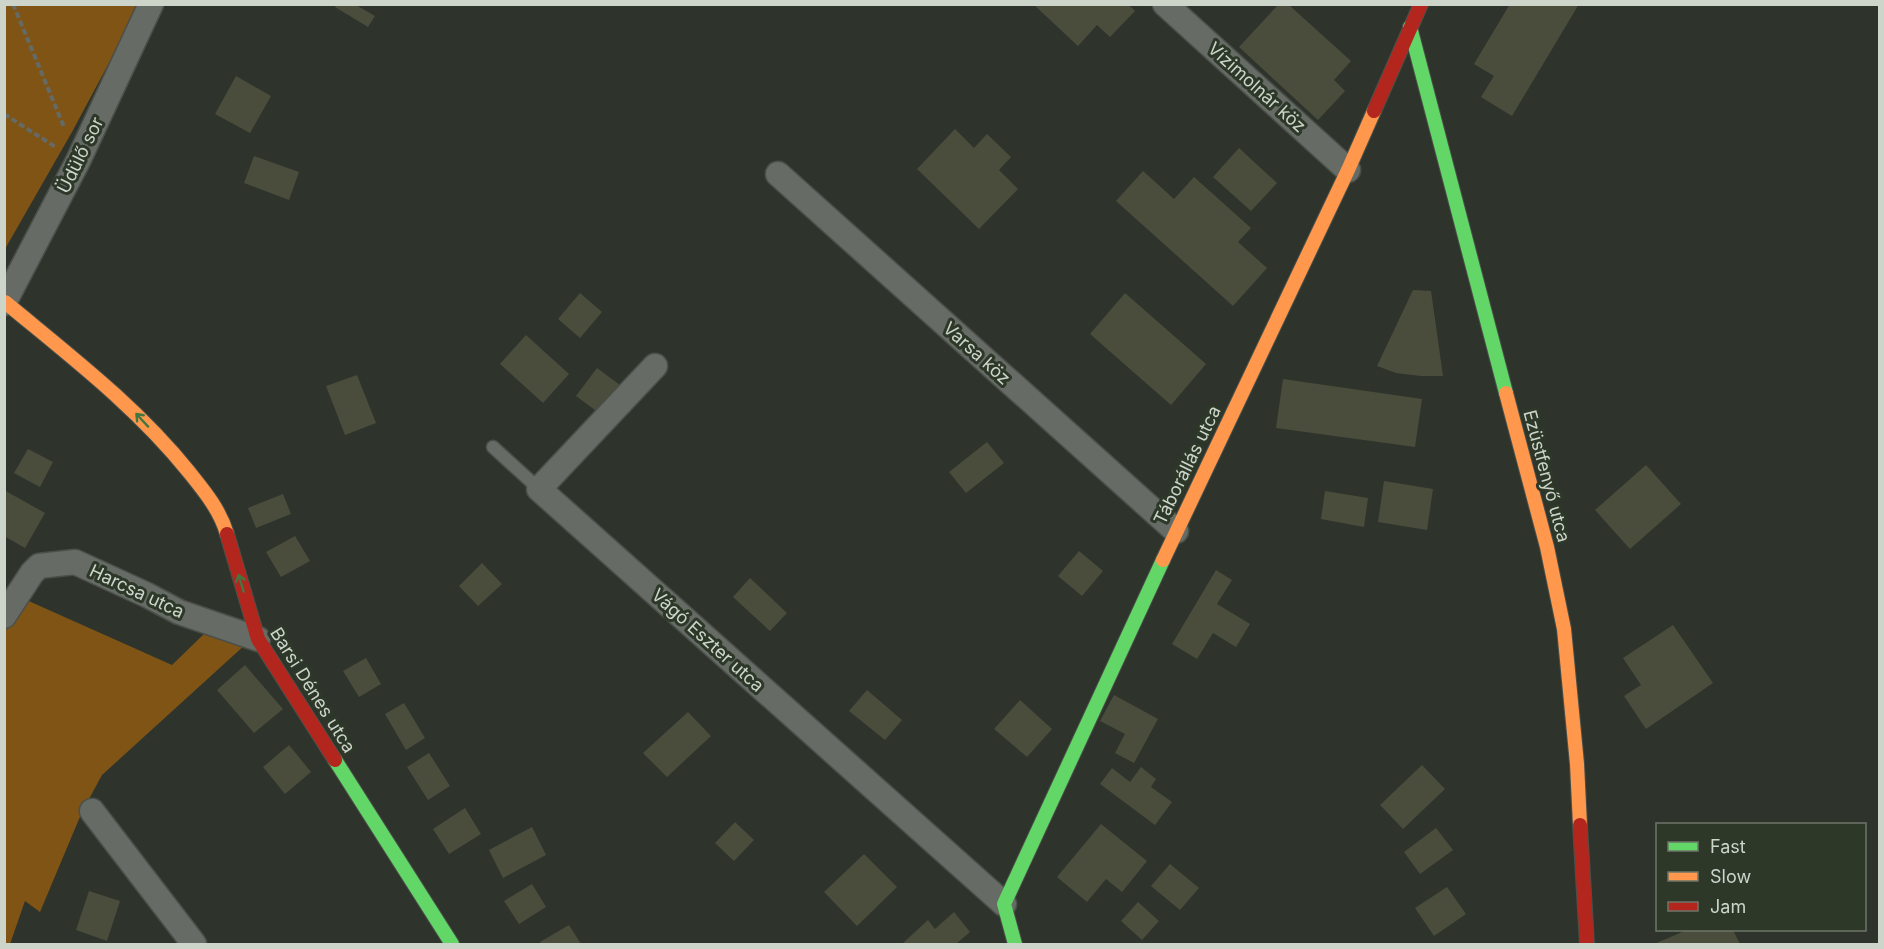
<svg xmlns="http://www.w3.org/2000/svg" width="1884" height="949" viewBox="0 0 1884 949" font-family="Inter,sans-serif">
<rect width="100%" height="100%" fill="#2e342c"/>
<path fill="#7f5415" d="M5,5h135l-68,127 -67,117z
M22,598l150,67 35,-34 39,13 -144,131 -20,37 -42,100 -15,-11 -15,43h-5l-1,-316z"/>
<path fill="#4a4d3c" d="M1033,4h95l7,7 -25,26 -13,-12 -19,21z
M1510,4h69l-67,112 -31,-19 13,-21 -20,-12z
M337,5h19l19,11 -7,11 -33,-20z
M1278,5h11l62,56 -17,19 11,11 -27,29 -79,-73z
M236,76l35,20 -21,37 -35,-19z
M955,129l19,19 13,-14 24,23 -12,13 19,19 -39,40 -62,-60z
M1239,148l38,35 -26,28 -38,-34z
M254,156l45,16 -10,28 -45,-17z
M1143,171l31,28 20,-22 57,51 -13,14 29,26 -34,38 -117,-105z
M1413,290l18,1 12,85h-22l-25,-3 -19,-7z
M580,293l22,19 -22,26 -22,-19z
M1125,293l81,71 -35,41 -81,-71z
M526,335l43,39 -26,29 -43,-39z
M597,368l23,17 -21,28 -23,-17z
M357,375l19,48 -31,12 -19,-49z
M1283,379l139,20 -7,48 -139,-19z
M987,442l17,21 -38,30 -17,-21z
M28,449l25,13 -13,25 -26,-14z
M1646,465l35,39 -51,45 -35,-39z
M1384,481l49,8 -6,41 -49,-8z
M4,490l41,23 -20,35 -21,-12z
M1325,491l43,7 -4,29 -43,-8z
M283,494l8,20 -35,14 -8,-20z
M295,536l15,25 -29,16 -15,-25z
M1079,551l24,20 -21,25 -24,-20z
M482,563l20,21 -24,22 -19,-20z
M1216,570l16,10 -15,24 33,20 -14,23 -23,-14 -16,26 -25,-15z
M750,578l37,35 -17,18 -37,-34z
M1673,625l40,58 -67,46 -22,-33 17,-11 -18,-27z
M366,658l15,26 -22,13 -16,-26z
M245,665l38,44 -29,24 -37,-43z
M867,690l35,30 -17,20 -36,-29z
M1114,695l44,24 -24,44 -19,-10 10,-19 -25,-13z
M1020,700l32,29 -25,28 -33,-28z
M404,703l21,35 -19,12 -21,-36z
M688,712l23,24 -44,41 -24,-24z
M289,745l22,27 -26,22 -22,-27z
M429,753l21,33 -22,14 -21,-33z
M1422,765l23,24 -42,40 -23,-24z
M1141,767l15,12 -5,8 21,15 -17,23 -55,-41 12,-16 18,14z
M465,808l16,26 -32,20 -16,-25z
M735,822l19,18 -20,21 -19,-18z
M1101,824l46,37 -25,31 -16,-13 -19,23 -30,-25z
M532,827l14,28 -43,23 -14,-28z
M1436,828l17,22 -33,24 -16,-22z
M864,854l33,33 -40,39 -33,-34z
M1170,864l29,24 -19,22 -29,-24z
M532,884l14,23 -27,17 -15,-23z
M1447,887l19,27 -32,22 -19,-28z
M89,891l31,10 -13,40 -31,-11z
M1138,902l21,19 -17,19 -21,-19z
M954,912l16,20 -14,12h-54l26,-24 7,9z
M569,925l12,19h-40l-1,-2z
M1687,930h46l7,14h-86z"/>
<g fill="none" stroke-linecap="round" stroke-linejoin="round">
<defs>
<path id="lane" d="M493,447l46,42"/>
<path id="street" d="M1165,4l183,166
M778,174l398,357
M4,303l74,-142 73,-157
M655,366l-116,123 465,415
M4,616l28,-43 7,-7 36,-4 72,33 32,17 79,27
M92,811l102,133"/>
<path id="fast" d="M1410,27l96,366
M335,760l117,184
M1015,944l-11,-40 159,-344"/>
<path id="slow" d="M5,302c65,54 131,104 184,170 16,20 31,38 38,62
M1506,393l41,154 17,82 13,135 3,61
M1163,560l185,-390 26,-59"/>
<path id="jam" d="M1374,111l47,-107
M227,534l31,105 77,121
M1580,825l7,119"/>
</defs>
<use href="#lane" stroke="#4a5049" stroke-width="15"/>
<use href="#street" stroke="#4a5049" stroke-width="27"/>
<use href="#fast" stroke="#4a5049" stroke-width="16"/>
<use href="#slow" stroke="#4a5049" stroke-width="16"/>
<use href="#jam" stroke="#4a5049" stroke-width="16"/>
<path stroke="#666a64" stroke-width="4" stroke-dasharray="6 3" stroke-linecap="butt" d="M13,4l51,123
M4,114l53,34"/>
<use href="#lane" stroke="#666b65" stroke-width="12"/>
<use href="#street" stroke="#666b65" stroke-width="24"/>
<use href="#fast" stroke="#63d668" stroke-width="14"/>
<use href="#slow" stroke="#ff974d" stroke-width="14"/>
<use href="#jam" stroke="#b3261e" stroke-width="14"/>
</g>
<defs><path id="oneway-shaft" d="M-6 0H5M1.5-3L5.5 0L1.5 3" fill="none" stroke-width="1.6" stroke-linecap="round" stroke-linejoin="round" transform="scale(1.5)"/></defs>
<g stroke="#437742">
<use href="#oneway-shaft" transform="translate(142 420) rotate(-133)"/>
<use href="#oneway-shaft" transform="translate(241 583) rotate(-107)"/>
</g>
<g text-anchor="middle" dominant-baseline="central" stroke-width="6" stroke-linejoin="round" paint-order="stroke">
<g font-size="18" fill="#cdd4ca" stroke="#2d3829">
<text transform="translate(1257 87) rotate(42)">Vízimolnár köz</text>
<text transform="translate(80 155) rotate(-64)">Üdülő sor</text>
<text transform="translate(977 353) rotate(42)">Varsa köz</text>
<text transform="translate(1187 465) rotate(-64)">Táborállás utca</text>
<text transform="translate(1547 476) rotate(75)">Ezüstfenyő utca</text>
<text transform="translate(137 591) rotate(25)">Harcsa utca</text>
<text transform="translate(708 640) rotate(42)">Vágó Eszter utca</text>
<text transform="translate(313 690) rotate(58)">Barsi Dénes utca</text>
</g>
</g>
<rect width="1884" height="949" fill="none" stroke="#cdd4ca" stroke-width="12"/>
<rect x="1656" y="823" width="210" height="108" fill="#2d3829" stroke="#6d7669" stroke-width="1.5"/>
<rect x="1668" y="842" width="30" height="9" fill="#63d668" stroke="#6d7669" stroke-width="1.5"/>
<text x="1710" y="853" font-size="18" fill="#cdd4ca">Fast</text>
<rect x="1668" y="872" width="30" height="9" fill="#ff974d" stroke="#6d7669" stroke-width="1.5"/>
<text x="1710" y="883" font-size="18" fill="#cdd4ca">Slow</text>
<rect x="1668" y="902" width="30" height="9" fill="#b3261e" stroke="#6d7669" stroke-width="1.5"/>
<text x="1710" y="913" font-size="18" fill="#cdd4ca">Jam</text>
</svg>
